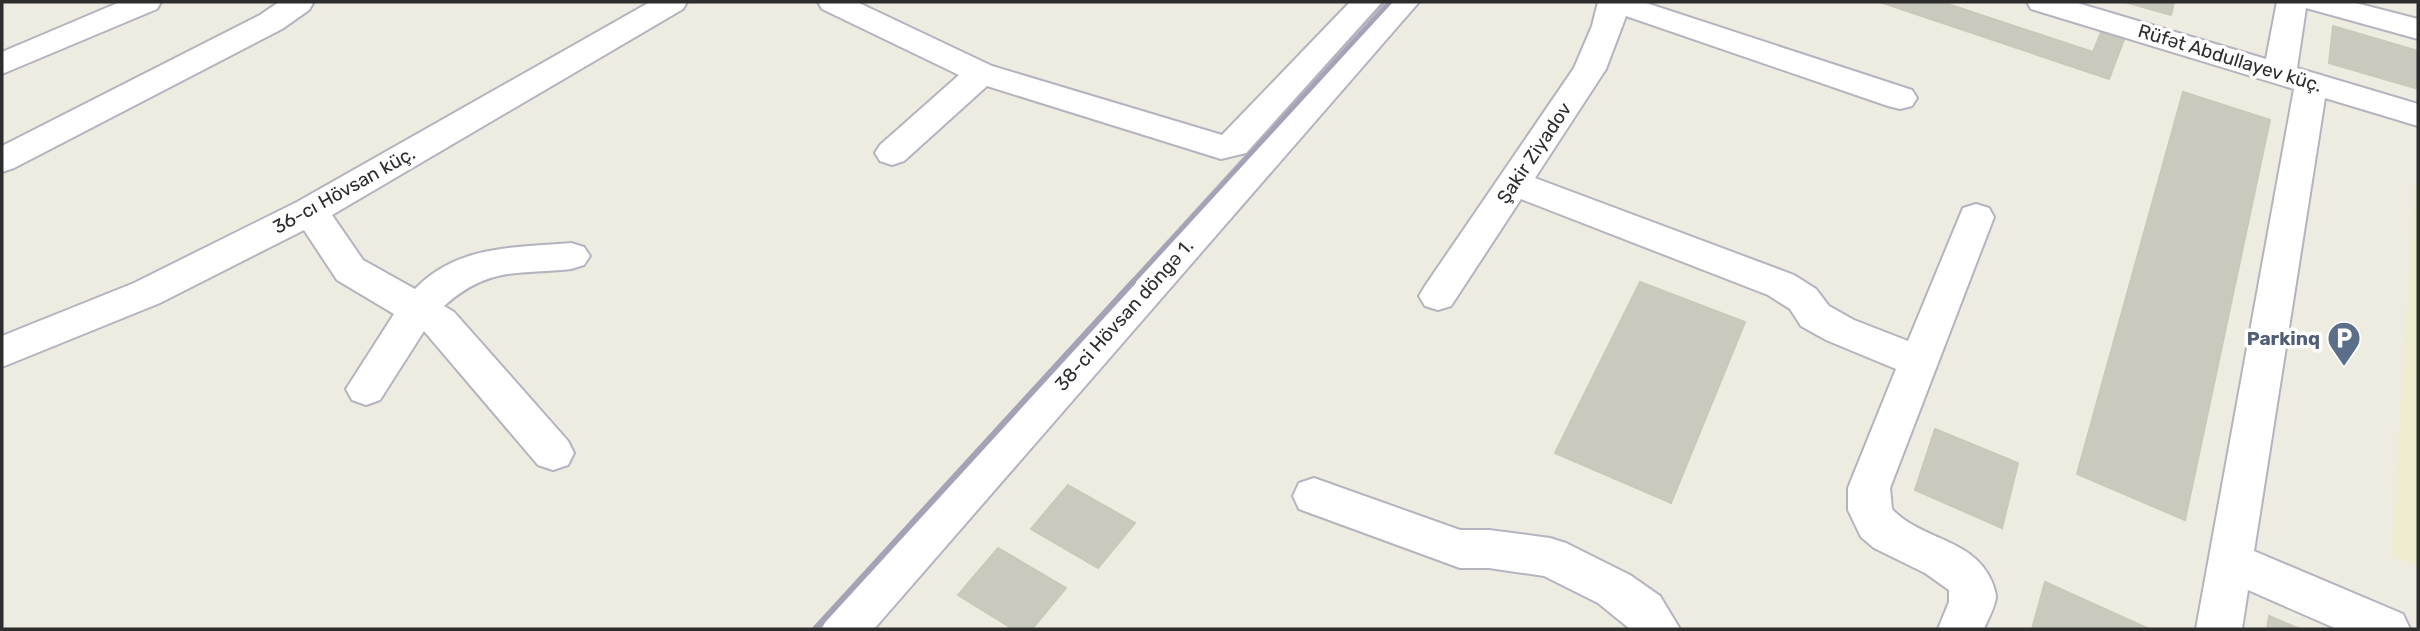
<svg xmlns="http://www.w3.org/2000/svg" width="2420" height="631" viewBox="0 0 2420 631" font-family="Rubik,sans-serif">
<rect width="100%" height="100%" fill="#eeebe0"/>
<path fill="#efecd0" d="M2414,185l4,1v380l-27,-11z"/>
<path fill="#cac9be" stroke="#cac8b9" stroke-width="2" d="M1880,2h62l151,50 9,-22 23,7 -16,42z
M2125,2h49l-3,13z
M2333,26l85,25v38l-89,-26z
M2183,92l87,28 -85,400 -108,-46z
M1640,282l105,40 -74,181 -116,-50z
M1935,429l83,34 -16,65 -87,-38z
M1068,485l67,38 -37,45 -67,-39z
M998,548l68,40 -34,41h-19l-55,-34z
M2045,582l104,47h-117z
M2269,616l31,13h-33z"/>
<g fill="none" stroke-linecap="round" stroke-linejoin="round">
<defs>
<path id="minor" d="M120,2h41l-4,7 -155,65v-22z
M279,2l34,1 -4,7 -27,19 -268,139 -12,4v-26l258,-131z
M650,2h37l-4,7 -351,206 31,45 52,29c42,-44 99,-41 156,-46l13,4 6,9 -6,9 -13,4c-55,6 -82,-3 -127,37l10,6 114,129 6,12 -6,12 -15,5 -15,-5 -114,-134 -44,69 -14,5 -14,-5 -6,-11 48,-75 -57,-34 -33,-50 -144,73 -158,64v-31l132,-53 163,-81z
M818,2h39l135,64 230,69 128,-133h32l-136,151 -25,6 -234,-73 -83,75 -12,4 -12,-4 -5,-8 5,-8 79,-70 -137,-66z
M1387,2h32l-545,627h-52l7,-15z
M1598,2h45l269,88 5,8 -5,8 -12,3 -12,-3 -262,-90 -20,53 -71,109 259,97 22,14 13,17 25,14 54,21 55,-133 13,-4 13,4 5,9 -104,271 2,21c30,32 82,29 100,73 2,6 4,10 4,16 -2,11 -8,21 -12,31h-46l11,-27v-12l-24,-17 -51,-25 -13,-11 -13,-27v-22l48,-119 -70,-29 -25,-14 -11,-17 -22,-14 -247,-96 -70,107 -13,4 -13,-4 -6,-10 6,-10 149,-218 18,-42z
M2027,2h47l192,57 11,-57h75l66,17v20l-112,-31 -9,60 121,36v22l-93,-28 -71,453 149,63 7,15h-73l-89,-39 -6,39h-46l98,-540 -263,-80z
M1314,478l146,52h29l61,8 16,5 64,32 30,21 20,33h-50l-32,-26 -54,-27 -55,-8h-29l-161,-59 -6,-13 6,-13z"/>
</defs>
<use href="#minor" stroke="#b4b3c0" stroke-width="4"/>
<use href="#minor" fill="#fff" fill-rule="evenodd"/>
<path stroke="#a4a2b7" stroke-width="4.5" d="M1131,284l259,-282"/>
<path stroke="#a4a2b7" stroke-width="6" d="M815,629l318,-347"/>
</g>
<defs>
<symbol id="parking-pin" viewBox="-11 -11 22 30"><path d="M0 17L-7.5 6A9.5 9.5 0 1 1 7.5 6Z" fill="#5c6f8a" stroke="#fff"/><path d="M-3.5-5.5H1a3.5 3.5 0 0 1 0 7H-1V5.5H-3.5ZM-1-3.4V-.6H.8a1.4 1.4 0 0 0 0-2.8Z" fill="#fff"/></symbol>
</defs>
<g fill-rule="evenodd">
<use href="#parking-pin" x="2325" y="319" width="38" height="52"/>
</g>
<g text-anchor="middle" dominant-baseline="central" stroke-width="7" stroke-linejoin="round" paint-order="stroke">
<g font-size="19" fill="#2d2d2d" stroke="#fff">
<text transform="translate(2230 58) rotate(17)">Rüfət Abdullayev küç.</text>
<text transform="translate(1534 153) rotate(-56)">Şakir Ziyadov</text>
<text transform="translate(344 190) rotate(-29)">36-cı Hövsan küç.</text>
<text transform="translate(1124 315) rotate(-48)">38-ci Hövsan döngə 1.</text>
</g>
<g font-size="19" font-weight="bold" fill="#4e5e75" stroke="#fff" text-anchor="end">
<text x="2320" y="338">Parkinq</text>
</g>
</g>
<rect width="2420" height="631" fill="none" stroke="#2d2d2d" stroke-width="7"/>
</svg>
